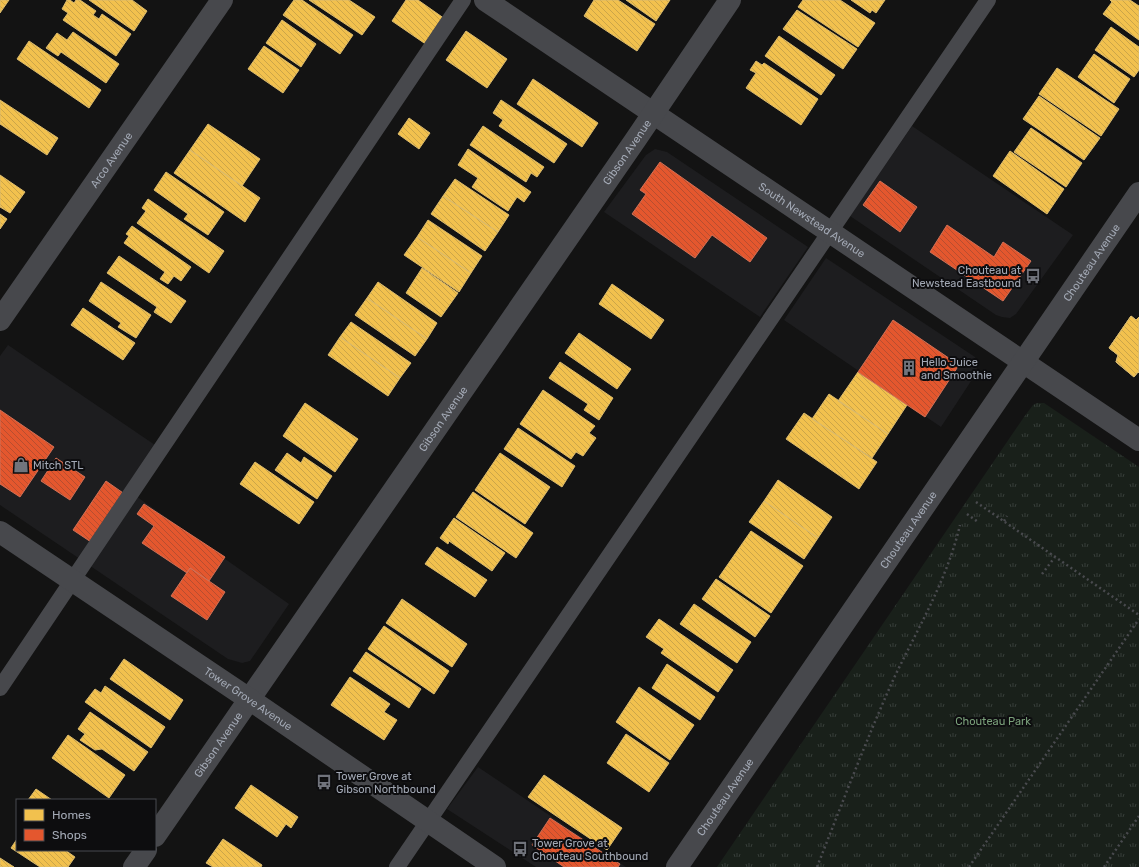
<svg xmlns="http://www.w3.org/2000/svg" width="1139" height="867" viewBox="0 0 1139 867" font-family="Rubik,sans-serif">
<defs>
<pattern id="park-tufts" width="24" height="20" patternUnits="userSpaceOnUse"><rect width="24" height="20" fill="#19201a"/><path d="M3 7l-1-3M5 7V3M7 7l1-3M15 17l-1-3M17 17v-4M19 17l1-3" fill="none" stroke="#373e39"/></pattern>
<pattern id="homes-back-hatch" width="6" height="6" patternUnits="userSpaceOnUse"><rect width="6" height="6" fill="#f2c14e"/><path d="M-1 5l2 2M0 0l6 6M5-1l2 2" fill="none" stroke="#cba549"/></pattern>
<pattern id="shops-back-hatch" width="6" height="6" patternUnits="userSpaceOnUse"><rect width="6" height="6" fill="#e4572e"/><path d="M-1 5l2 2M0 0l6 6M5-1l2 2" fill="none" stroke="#b74e30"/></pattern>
</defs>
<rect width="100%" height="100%" fill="#131313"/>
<path fill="#1d1d1f" d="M912,126l161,109 -57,79 -6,4 -8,-1 -6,-2 -146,-99z
M655,149l12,3 141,95 -48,70 -156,-105 42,-57z
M826,258l149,99 3,7 -3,11 -34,52 -157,-107z
M8,345l147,100 -29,44 163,115 -39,57 -8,2 -14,-4 -228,-154v-149z
M478,767l148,100h-90l-89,-58z"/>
<path fill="url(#park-tufts)" d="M1037,403h7l95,64v400h-422l307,-450 9,-12z"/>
<path fill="url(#homes-back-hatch)" stroke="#daba6d" d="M0,0h9l-9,13z
M67,0h3l4,3 2,-3h4l16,11 -3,4 6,4 3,-5 29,20 -15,22 -53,-36 5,-7 -6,-4z
M89,0h43l15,11 -13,20z
M294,0h8l51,35 -13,19 -57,-39z
M309,0h40l26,17 -13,18z
M406,0h12l27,19 -18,26 -35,-24z
M594,0h24l37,24 -18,27 -53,-35z
M626,0h44l-14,21z
M803,0h37l35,23 -17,24 -60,-40z
M851,0h34l-9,13 -4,-3 -2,3z
M1110,0h20l9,6v34l-36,-26 9,-12z
M797,10l60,39 -14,20 -60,-40z
M282,20l34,24 -15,23 -35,-24z
M1111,27l28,20v23l-5,7 -39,-27z
M466,31l41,28 -20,29 -41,-28z
M73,32l46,32 -13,19 -45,-31 -3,4 -12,-8 11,-15 10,7z
M779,36l56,39 -14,20 -56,-39z
M29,41l72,49 -12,18 -72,-49z
M264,46l35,24 -16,23 -35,-24z
M1094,54l36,25 -16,24 -36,-26z
M756,61l6,4 2,-2 54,36 -17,26 -55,-37 10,-15 -6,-3z
M1057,68l62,41 -18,27 -62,-42z
M533,79l65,44 -16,24 -65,-43z
M1039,96l61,42 -16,22 -61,-41z
M0,100l58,38 -11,17 -47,-31z
M501,100l66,44 -13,19 -55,-37 4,-6 -10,-7z
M409,118l21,15 -11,16 -21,-15z
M208,124l52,35 -18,27 -52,-36z
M483,126l61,41 -7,10 -6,-4 -5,9 -56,-37z
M1031,128l51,35 -16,24 -52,-35z
M468,149l63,43 -7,10 -7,-5 -9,14 -36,-24 6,-9 -20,-13z
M190,150l70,48 -15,24 -71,-49z
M1010,151l54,38 -17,25 -54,-38z
M166,172l58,40 -16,23 -24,-16 4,-5 -34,-24z
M0,175l25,17 -15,21 -10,-6z
M455,179l54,36 -11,17 -55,-36z
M443,196l55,36 -13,19 -54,-37z
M148,199l76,52 -15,22 -72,-50 9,-12 -4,-3z
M0,214l7,5 -7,10z
M428,220l54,36 -11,17 -54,-36z
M132,226l59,41 -10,14 -7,-5 -6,8 -8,-5 5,-7 -41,-29 5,-7 -3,-2z
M417,237l54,36 -12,19 -55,-37z
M119,256l67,45 -15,22 -17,-11 3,-5 -50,-34z
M422,268l36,25 -17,24 -35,-24z
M101,282l50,33 -15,23 -18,-11 3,-4 -32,-22z
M378,282l59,41 -10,16 -60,-41z
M612,284l52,36 -13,19 -52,-35z
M367,298l60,41 -12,17 -60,-41z
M83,308l52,35 -12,17 -52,-35z
M1131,316l5,4 3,-3v56l-1,-1 -4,5 -18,-15 2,-7 -9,-7z
M1131,316l5,4 3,-3v56l-1,-1 -4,5 -18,-15 2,-7 -9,-7z
M351,322l60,41 -11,15 -60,-41z
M579,333l52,36 -14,20 -52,-36z
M340,337l60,41 -12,18 -60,-41z
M560,362l53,36 -14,22 -15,-10 4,-6 -39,-26z
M858,372l49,33 -19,29 -50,-33z
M543,390l52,36 -6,7 7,5 -13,18 -7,-4 -5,7 -51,-35z
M829,394l59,40 -16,24 -60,-39z
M305,403l53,36 -23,33 -52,-36z
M804,413l73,49 -18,27 -73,-50z
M518,428l57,38 -13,21 -58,-38z
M287,453l14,10 3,-6 28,19 -15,23 -42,-29z
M500,453l50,34 -25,37 -50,-34z
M255,462l59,40 -15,22 -59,-40z
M778,480l54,37 -14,21 -54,-37z
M473,492l60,41 -17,25 -60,-41z
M764,501l54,37 -14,21 -55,-37z
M454,518l51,35 -13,18 -43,-30 -1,3 -8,-6z
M751,531l52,35 -32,47 -52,-36z
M437,547l50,33 -12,17 -50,-33z
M716,579l54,37 -15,21 -53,-38z
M402,599l65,45 -15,23 -66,-44z
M694,604l57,38 -14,21 -57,-39z
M659,619l74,51 -15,22 -57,-39 3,-4 -18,-12z
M384,626l65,45 -15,23 -66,-45z
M366,652l55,37 -12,19 -56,-37z
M124,659l59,41 -13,20 -60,-41z
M667,664l48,33 -15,23 -48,-32z
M350,677l40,27 -6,8 13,8 -13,20 -53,-35z
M105,686l60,41 -14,21 -66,-46 10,-13 6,4z
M639,687l55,38 -24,35 -54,-38z
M90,712l58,40 -14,19 -32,-22 -7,1 -15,-10 5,-6 -7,-5z
M626,734l43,29 -20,29 -42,-29z
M68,735l57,40 -16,23 -57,-40z
M544,775l78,53 -15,22 -79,-53z
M251,785l47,32 -7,11 -5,-4 -9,13 -42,-29z
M36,789l16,11h-24z
M17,839v11h48l10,7 -7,10h-28l-29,-19z
M223,839l39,26 -1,2h-48l-7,-4z
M0,858l14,9h-14z"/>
<path fill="url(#shops-back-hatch)" stroke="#d07056" d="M660,162l107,76 -17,24 -38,-27 -17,23 -63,-44 14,-20 -6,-4z
M880,181l37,26 -17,25 -37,-27z
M947,225l47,32 9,-15 28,19 -28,40 -73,-49z
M893,320l66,45 -34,52 -67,-45z
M0,410l54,37 -34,50 -20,-13z
M56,458l29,19 -15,23 -29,-19z
M106,481l20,14 -32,49 -21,-14z
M144,504l81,53 -16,24 -19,-13 -3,5 -45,-30 12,-17 -17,-12z
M190,568l35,24 -18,28 -36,-24z
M550,818l70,46 -2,3h-54l-32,-22z"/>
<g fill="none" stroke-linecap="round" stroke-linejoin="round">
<path stroke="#494a4e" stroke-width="2.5" stroke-dasharray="2 3" stroke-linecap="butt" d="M976,502l163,113
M967,514l11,8
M1004,521l3,-5
M1042,574l13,-17
M817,867c25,-63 49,-127 77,-189 24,-50 53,-98 66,-153
M969,867l170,-248
M1104,867l35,-51"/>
<path stroke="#47484c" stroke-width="16" d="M0,688l463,-688
M397,867l591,-867"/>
<g stroke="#47484c" stroke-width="22">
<path id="s1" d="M485,0c217,148 437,292 654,440"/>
<path id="s2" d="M0,320l222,-320"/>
<path id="s3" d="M155,836l481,-697 94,-139"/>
<path d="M134,867l12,-17"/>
<path id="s4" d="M677,867l462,-674"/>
</g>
<path stroke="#47484c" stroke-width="22" id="s5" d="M0,532l249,167 246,168"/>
</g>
<defs>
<symbol id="bus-bare" viewBox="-9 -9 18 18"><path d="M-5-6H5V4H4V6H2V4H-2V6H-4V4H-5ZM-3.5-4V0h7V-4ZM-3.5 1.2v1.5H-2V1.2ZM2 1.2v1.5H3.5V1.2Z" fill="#71747c" stroke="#0d0d0f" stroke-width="2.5" paint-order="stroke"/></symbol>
<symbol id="building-bare" viewBox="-9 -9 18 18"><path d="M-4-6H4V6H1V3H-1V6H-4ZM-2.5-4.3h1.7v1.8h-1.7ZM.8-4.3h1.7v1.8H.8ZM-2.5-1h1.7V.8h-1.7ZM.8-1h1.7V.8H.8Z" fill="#71747c" stroke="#0d0d0f" stroke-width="2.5" paint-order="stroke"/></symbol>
<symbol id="shop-bare" viewBox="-9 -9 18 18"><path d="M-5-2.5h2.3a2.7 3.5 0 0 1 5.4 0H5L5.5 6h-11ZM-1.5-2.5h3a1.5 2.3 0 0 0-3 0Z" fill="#71747c" stroke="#0d0d0f" stroke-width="2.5" paint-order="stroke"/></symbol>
</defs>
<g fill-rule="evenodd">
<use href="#bus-bare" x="1022" y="265" width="22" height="22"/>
<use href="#building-bare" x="898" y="357" width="22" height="22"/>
<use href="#shop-bare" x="10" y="454" width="22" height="22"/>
<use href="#bus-bare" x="313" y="771" width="22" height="22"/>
<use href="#bus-bare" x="509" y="838" width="22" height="22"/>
</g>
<g text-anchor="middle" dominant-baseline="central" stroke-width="4" stroke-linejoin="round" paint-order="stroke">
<g font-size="11" fill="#a3a9b5" stroke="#0d0d0f">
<text stroke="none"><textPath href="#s3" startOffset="831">Gibson Avenue</textPath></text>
<text stroke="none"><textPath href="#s2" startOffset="195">Arco Avenue</textPath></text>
<text stroke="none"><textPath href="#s1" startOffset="394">South Newstead Avenue</textPath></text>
<text stroke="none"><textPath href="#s4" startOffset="733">Chouteau Avenue</textPath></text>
<text stroke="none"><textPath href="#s3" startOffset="507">Gibson Avenue</textPath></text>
<text stroke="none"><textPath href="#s4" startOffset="409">Chouteau Avenue</textPath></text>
<text stroke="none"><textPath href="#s5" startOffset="299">Tower Grove Avenue</textPath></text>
<text stroke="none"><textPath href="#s3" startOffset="111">Gibson Avenue</textPath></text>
<text stroke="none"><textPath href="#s4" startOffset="85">Chouteau Avenue</textPath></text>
</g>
<g font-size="11" fill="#a3a9b5" stroke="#0d0d0f" text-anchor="start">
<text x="1021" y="270" text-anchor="end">Chouteau at<tspan x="1021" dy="13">Newstead Eastbound</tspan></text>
<text x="921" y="362">Hello Juice<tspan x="921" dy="13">and Smoothie</tspan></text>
<text x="33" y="465">Mitch STL</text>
<text x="336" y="776">Tower Grove at<tspan x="336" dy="13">Gibson Northbound</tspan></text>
<text x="532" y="843">Tower Grove at<tspan x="532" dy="13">Chouteau Southbound</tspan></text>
</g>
<g font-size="11" fill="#7aa07a" stroke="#0d0d0f">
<text x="993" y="721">Chouteau Park</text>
</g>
</g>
<rect x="16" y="799" width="140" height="52" fill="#0d0d0f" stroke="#494b51"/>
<rect x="24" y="809" width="20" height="12" fill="#f2c14e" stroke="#494b51"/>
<text x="52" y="819" font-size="12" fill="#a3a9b5">Homes</text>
<rect x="24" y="829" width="20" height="12" fill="#e4572e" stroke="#494b51"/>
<text x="52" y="839" font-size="12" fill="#a3a9b5">Shops</text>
</svg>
